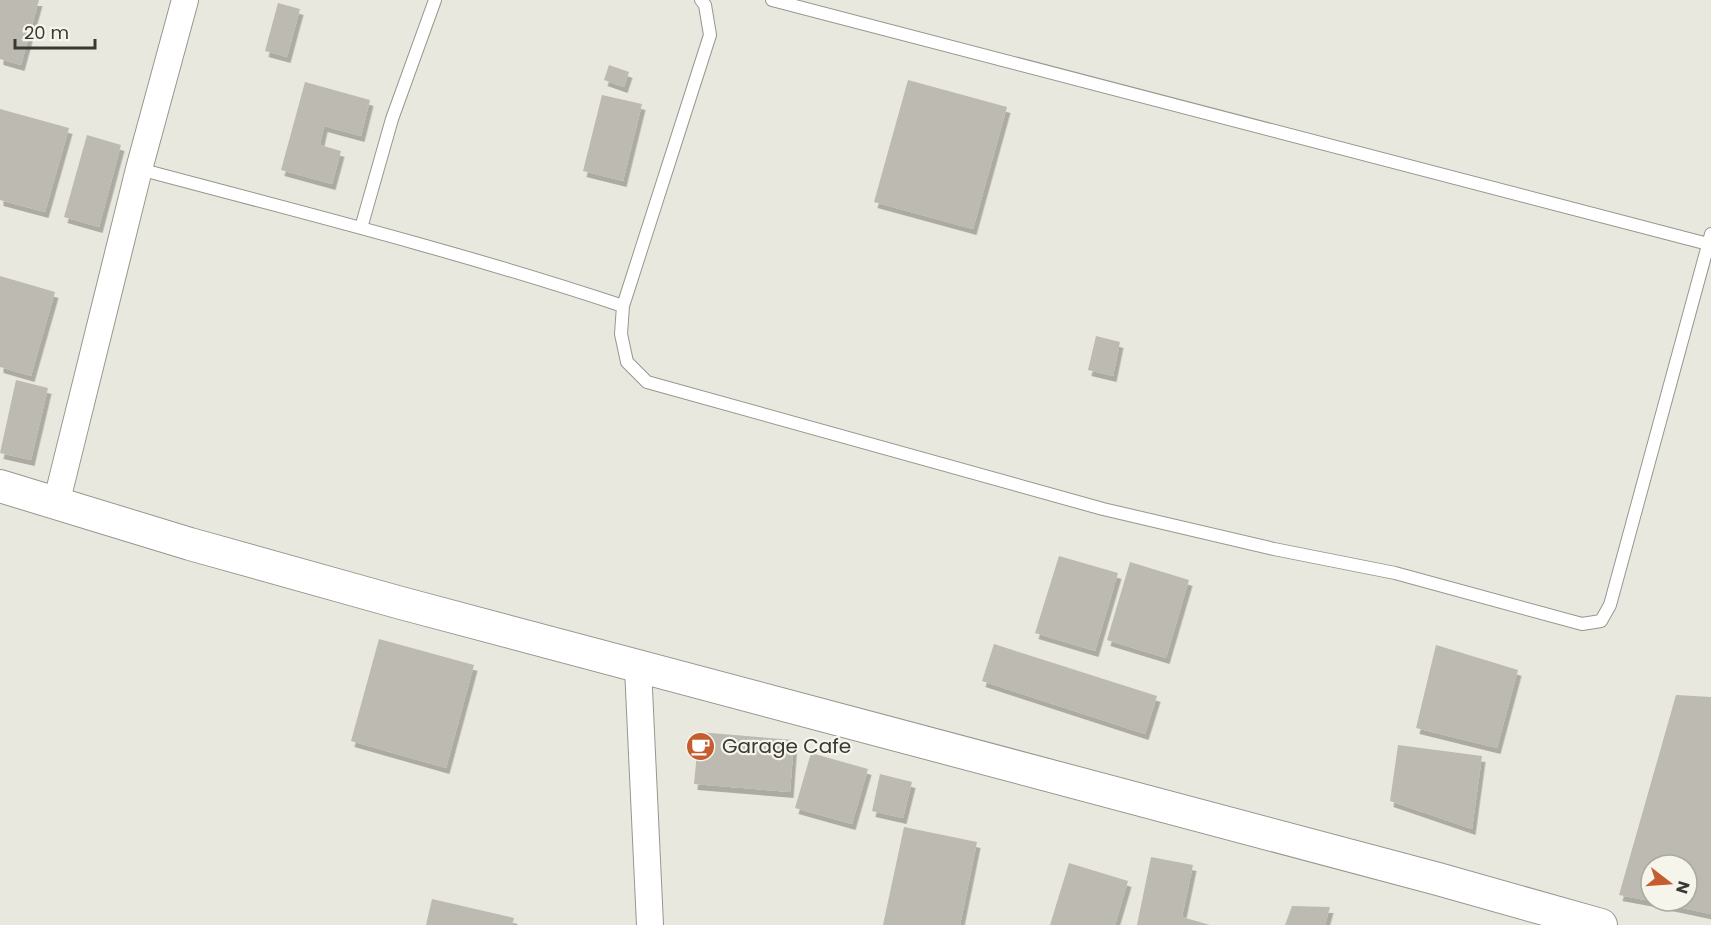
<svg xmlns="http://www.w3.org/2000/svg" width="1711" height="925" viewBox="0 0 1711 925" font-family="Poppins,sans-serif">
<defs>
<filter id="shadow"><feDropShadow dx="3.5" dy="6" stdDeviation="0" flood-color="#0004"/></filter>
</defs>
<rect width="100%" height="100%" fill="#e9e8de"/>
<path fill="#bcbab1" filter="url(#shadow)" d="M0,0h39l-18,65 -21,-6z
M278,3l22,6 -13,48 -22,-6z
M609,65l20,7 -5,15 -20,-7z
M908,80l99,27 -34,122 -99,-27z
M305,82l65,18 -9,36 -37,-10 -4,19 21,6 -9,33 -51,-14z
M602,95l40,9 -19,77 -40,-10z
M0,109l69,19 -24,84 -45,-12z
M87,135l34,10 -22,82 -35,-10z
M0,276l55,16 -24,84 -31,-9z
M1096,336l24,6 -7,34 -25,-6z
M16,380l32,8 -17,72 -31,-7z
M1059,556l59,17 -23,78 -60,-18z
M1130,562l59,18 -23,78 -59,-18z
M379,639l95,26 -28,103 -95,-27z
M994,644l163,52 -12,38 -163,-53z
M1436,645l82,25 -21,78 -81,-20z
M1676,695l35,2v217l-57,-12 33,-1v-36h-36v36l-32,-6z
M699,732l95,8 -4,52 -96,-8z
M1398,745l84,11 -10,73 -82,-28z
M811,753l57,16 -16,55 -57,-16z
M880,774l32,8 -9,36 -31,-7z
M904,827l73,15 -17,83h-77z
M1151,857l42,8 -11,52 28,8h-73z
M1069,863l59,18 -13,44h-65z
M432,899l82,19 -2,7h-86z
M1292,906l38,1 -5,18h-40z"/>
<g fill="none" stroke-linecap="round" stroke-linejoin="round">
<defs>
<path id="service" d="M701,0l4,5 5,30 -87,271 -2,28 6,28 20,20 456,127 171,40 121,24 187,51 19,-3 9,-16 101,-371
M772,0l936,244
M139,169c162,43 325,84 484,137
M361,228l31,-109 43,-119"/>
<path id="minor" d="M56,504l83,-335 46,-169
M638,668l12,257"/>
<path id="tertiary" d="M0,486l190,58 211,59 1037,276 163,46"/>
</defs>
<use href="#service" stroke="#98968e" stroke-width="14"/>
<use href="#minor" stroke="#98968e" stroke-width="28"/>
<use href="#tertiary" stroke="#98968e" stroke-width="34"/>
<use href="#service" stroke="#fff" stroke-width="12"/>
<use href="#minor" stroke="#fff" stroke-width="26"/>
<use href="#tertiary" stroke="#fff" stroke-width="32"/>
</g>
<defs>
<symbol id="cafe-disc" viewBox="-11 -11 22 22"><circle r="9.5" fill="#c45e30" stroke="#f6f5eb"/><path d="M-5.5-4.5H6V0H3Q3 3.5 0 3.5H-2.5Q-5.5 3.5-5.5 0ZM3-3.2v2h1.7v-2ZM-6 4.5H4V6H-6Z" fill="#fff"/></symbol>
</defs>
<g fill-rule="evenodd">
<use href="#cafe-disc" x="684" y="730" width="33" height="33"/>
</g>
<g text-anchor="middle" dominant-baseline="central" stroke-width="4.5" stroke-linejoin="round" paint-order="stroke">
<g font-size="20" fill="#393835" stroke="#f6f5eb" text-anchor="start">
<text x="722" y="746">Garage Cafe</text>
</g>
</g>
<g transform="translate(1669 883) rotate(107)"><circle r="28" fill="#f6f5eb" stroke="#aaa9a2" stroke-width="1.5"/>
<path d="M0-4.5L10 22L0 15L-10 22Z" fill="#c45e30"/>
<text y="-9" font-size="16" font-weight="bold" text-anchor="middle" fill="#393835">N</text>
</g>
<path d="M15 39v9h80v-9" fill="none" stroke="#393835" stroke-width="3"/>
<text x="24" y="39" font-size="18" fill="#393835" stroke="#f6f5eb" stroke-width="4.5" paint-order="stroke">20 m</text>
</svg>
